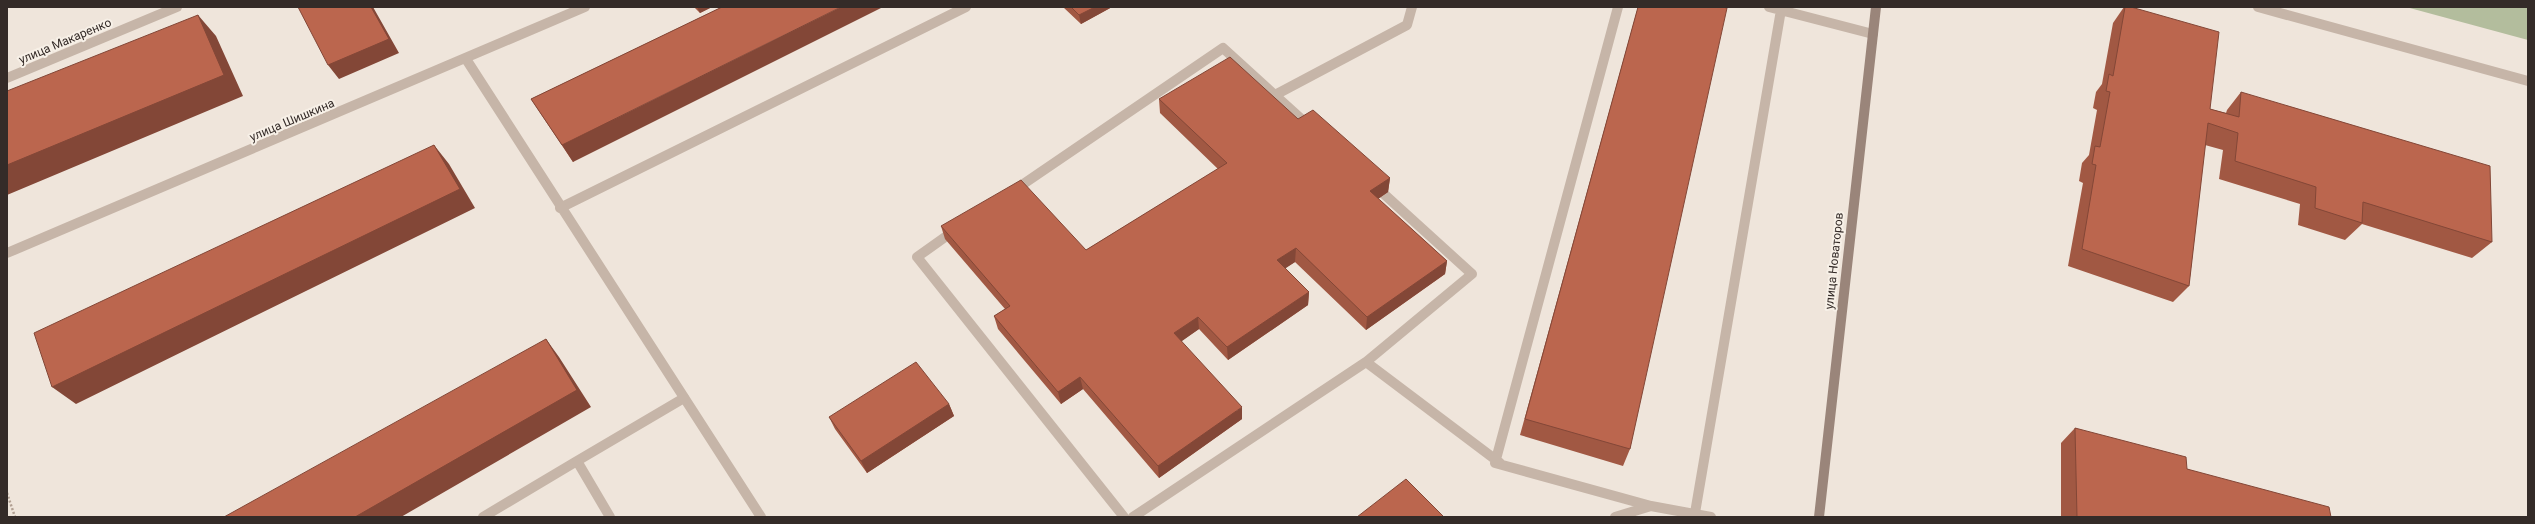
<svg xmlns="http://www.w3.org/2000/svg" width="2535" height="524" viewBox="0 0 2535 524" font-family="Roboto,sans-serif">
<rect width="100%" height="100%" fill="#efe5db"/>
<path fill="#b3bd9d" d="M2406,7h122v33z"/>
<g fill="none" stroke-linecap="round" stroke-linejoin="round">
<path stroke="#b2a093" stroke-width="2.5" stroke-dasharray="2 2" stroke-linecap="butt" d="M7,493l8,24"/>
<path stroke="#c6b5a8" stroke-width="10" d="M1618,7l-123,456 156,43
M1769,7l104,27
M2258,7l270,74
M1275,95l132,-70 5,-18
M1013,191l210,-143 86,78
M560,208l406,-201
M955,230l-38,27 207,260
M1366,362l134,101
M1695,513l86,-503
M483,517l94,-56
M610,517l-33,-56 107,-63
M1133,517l233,-155 106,-88 -98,-89
M1615,517l36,-11 60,11"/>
<path stroke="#c6b5a8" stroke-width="10" d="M466,59l295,458
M7,78l170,-71
M7,253l578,-246"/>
<path stroke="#9a857a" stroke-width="10" d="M1819,517l57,-510"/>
</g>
<path fill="#a15843" d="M694,7h18l-12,6z
M722,7l-149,155 -42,-63z
M1063,7h49l-31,17z
M1638,7h84l-92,442 -7,17 -103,-31z
M2124,7h7l79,102 16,4 1,-3 14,-18 251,150 -20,16 -110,-34 -17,16 -47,-15 2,-21 -81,-25 4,-29 -18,-5 -16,141 -16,16 -105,-36 15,-83 -4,-2 3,-18 7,-8 8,-45 -4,-2 3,-16 6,-8 11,-61z
M1159,99l139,20 92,59 -2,14 -10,7 69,62 -2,13 -79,56 -71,-68 -10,6 24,24 -1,13 -80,55 -29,-31 -18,12 61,78 -83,59 -76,-89 -22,15 -63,-75 -4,-13 11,-7 -60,-70 -4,-13 145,24 132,-81 -58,-56z
M949,404l5,12 -87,57 -32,-44 -6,-12z
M2075,428l112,41 144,48h-270v-74z"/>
<path fill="#834737" d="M371,7h2l26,46 -60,26 -11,-14z
M697,7h15l-12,6z
M841,7h42l-310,155 -11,-17z
M1095,7h17l-31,17 -2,-9z
M198,15l18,21 27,60 -236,99v-30z
M434,145l15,19 26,44 -399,196 -24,-17z
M1390,178l-2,14 -19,13 1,-14z
M1296,248l-1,14 -18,12v-14z
M1447,261l-2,13 -79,56 1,-13z
M1309,292l-1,13 -80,55 -1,-13z
M1198,317l1,12 -24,17 -1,-13z
M546,339l13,18 32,50 -190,110h-46z
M1080,377l3,12 -22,15 -3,-12z
M949,404l5,12 -87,57 -6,-12z
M1242,407v12l-83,59 -1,-12z"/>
<path fill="#bb664e" stroke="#834737" d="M298,7h73l18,32 -61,26z
M722,7h119l-279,138 -31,-46z
M1071,7h24l-16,8z
M1638,7h84l5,1 -97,441 -105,-30z
M2125,7h6l88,25 -9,77 29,8 2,-25 249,74 2,76 -129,-40 -1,21 -47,-15 1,-21 -81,-26 3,-28 -30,-10 -19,163 -107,-37 14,-84 -4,-1 3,-18 5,1 10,-55 -4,-1 3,-17 4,2z
M198,15l26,60 -217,90v-74z
M1230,57l68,62 15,-9 77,68 -20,13 77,70 -80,56 -71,-69 -19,12 32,32 -82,55 -29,-30 -24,16 68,74 -84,59 -78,-89 -22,15 -64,-76 16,-10 -69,-80 80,-46 65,70 141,-87 -68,-64z
M434,145l26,44 -408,198 -18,-54z
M546,339l31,51 -222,127h-131z
M916,362l33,42 -88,57 -32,-44z
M2075,428l111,29 1,12 142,38 2,10h-254z
M1406,479l38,38h-87z"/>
<g text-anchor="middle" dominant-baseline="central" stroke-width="4" stroke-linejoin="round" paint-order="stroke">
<g font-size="12" fill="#342b28" stroke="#f7f0e7">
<text transform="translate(65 41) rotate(-23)">улица Макаренко</text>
<text transform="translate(292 120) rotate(-23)">улица Шишкина</text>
<text transform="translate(1834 261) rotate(-84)">улица Новаторов</text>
</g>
</g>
<rect width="2535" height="524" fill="none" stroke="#342b28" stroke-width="16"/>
</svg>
